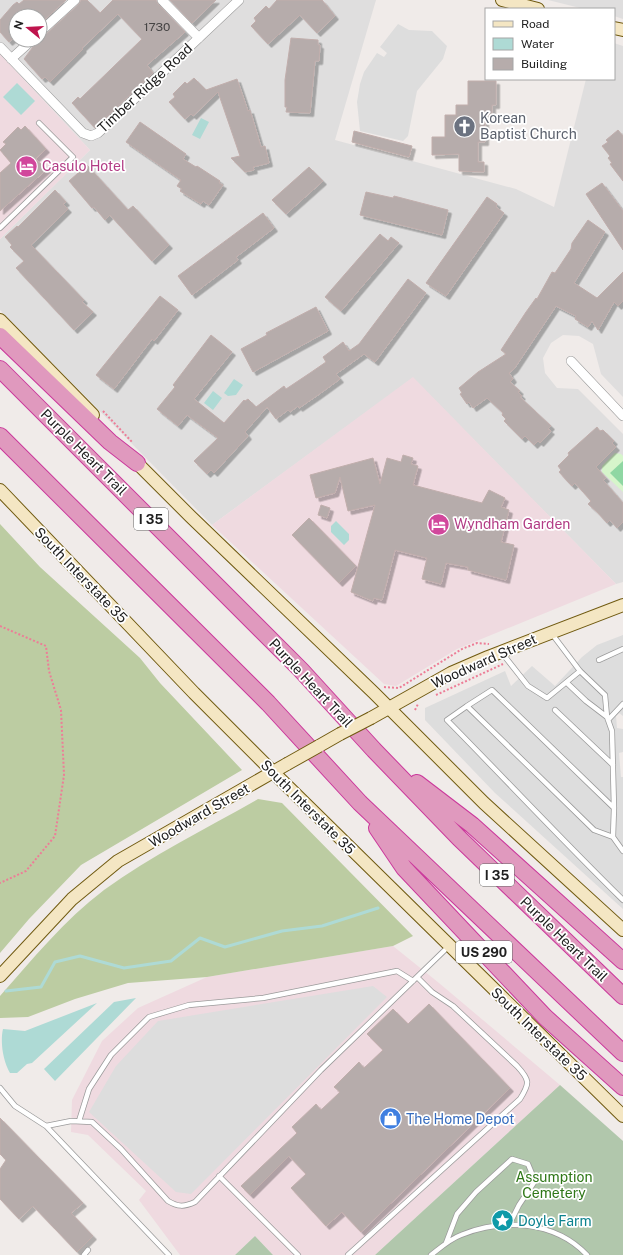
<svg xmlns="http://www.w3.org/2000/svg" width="623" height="1255" viewBox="0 0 623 1255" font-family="'Public Sans',sans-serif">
<defs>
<filter id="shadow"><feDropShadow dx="3.5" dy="3.5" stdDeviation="0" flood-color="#0004"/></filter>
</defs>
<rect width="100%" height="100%" fill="#f0ebe9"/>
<path fill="#dfdede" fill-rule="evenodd" d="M0,0h376l-41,140 181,49 38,18 32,-128h28v-36l9,3v351l-22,-23 -8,-30 -14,-8 -16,-1 -12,8 -8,15 2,15 12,15 21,1 45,45v148l-7,2 -203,-206 -201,147 -212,-215v-71l90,-89 -90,-96zM16,16h24v24h-24z
M548,0h75v19l-9,-3v-7h-30z"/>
<path fill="#efdae0" d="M0,54l90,96 -90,89z
M413,377l203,207 -159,65 -61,37 -12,-2 -172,-159z
M393,946l46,37 121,102 -185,170h-102l-18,-19 -20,19h-55l-41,-55 7,-9 -58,-56 -17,-3 1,-32 30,-59 36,-33 69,-31z"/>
<path fill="#bccca2" d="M0,524l40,43 100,91 20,25 82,87 -161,95 -52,54 -29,34z
M258,799l24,4 131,133 -20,10 -186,31 -79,6 -53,16 -47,18 -28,1v-22c33,-37 64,-76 104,-106 48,-35 103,-62 154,-91z"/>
<path fill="#b1c7ac" d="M560,1085l63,56v114h-248z
M255,1236l18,19h-38z"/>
<path fill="#d6f5cb" d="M615,453l6,1 2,2v36l-21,-20v-6z"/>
<path fill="#8fd7a3" d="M623,461v25l-13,-13z"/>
<path fill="#ddd" d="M398,24l11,6 23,1 15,15 -4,13 -26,32 -9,45 -5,5 -43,-10 -3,-29 3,-18 4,-12 13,-19 7,4 3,-4 -7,-6z
M623,635v81l-4,-3 -3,3 1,12 6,1v23l-4,1 2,24h2v132l-128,-116 -70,-73v-12l80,-37 6,15 21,-20 23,20 27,-29 15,-12z
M373,986l14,11 -196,197 -15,-2 -87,-80 27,-46 42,-45z"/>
<path fill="#aedad5" d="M17,83l18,18 -14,14 -18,-18z
M201,118l8,4 -9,17 -8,-4z
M234,379l9,6 -7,10 -8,1 -4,-3z
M213,391l9,7 -9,12 -9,-7z
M336,521l13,13v6l-5,5 -13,-13v-6z
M136,998l-81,83 -11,-12 70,-67z
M97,1003l-65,60 -5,1 -10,9h-7c-7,-12 -10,-31 -7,-44l22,2z"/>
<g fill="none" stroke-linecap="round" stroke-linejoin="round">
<path stroke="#aedad5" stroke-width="3" d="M6,991l35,-4 14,-25 25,-6 44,12 47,-7 29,-23 25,9 57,-16 40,-5 56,-18"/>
</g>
<path fill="#b6acab" stroke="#c1aeac" filter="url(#shadow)" d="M24,0h42l-26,24v-8h-24v20l-7,6 -9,-10v-12l13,-15 4,-3 2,2z
M81,0h6l13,13 13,-13h43l2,4 27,28 -38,33 6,8 -58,55 -23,-25 6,-6 2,2 62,-60 -24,-25 -36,34 1,1 -33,33 -5,-5 -3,2 -18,-20 14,-19h2v-2l4,-2 35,-32z
M170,0h46l-24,23z
M277,0h45l13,16 -18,17 -17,-18 -32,29 -17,-18 5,-5 -2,-3 12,-12 3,3z
M291,38l27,2v5h2l-1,16h-4l-5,52 -24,-1 1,-5h-2v-27z
M194,78l12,12 31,-11 11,32 2,-1 11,37 4,-1 4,17 -16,4 1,3 -9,2 -14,-14 9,-2 -22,-64 -25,24 -2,-2 -6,5 -16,-17 6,-5 -2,-3 12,-12 2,2z
M468,81h28v24h-4v10h-7v27h-7v20h6v10l-25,-1v-17l-27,1v-18h13v-22h11v-10h12z
M140,122l46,32 -3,5 13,8 1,-1 23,15 -1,2 4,2 -14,20 -6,-4 -2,3 -21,-13 2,-2 -5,-3 4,-6 -55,-38z
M25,126l21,23 -11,10 12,10 -47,42v-38l11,-10 -11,-13 6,-6 -3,-2 15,-15 3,3z
M618,130l5,6v45l-13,-17 2,-1 -4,-5 2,-2 -8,-10 6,-4 -2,-2z
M354,131l58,15 -3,11 -57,-15z
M87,165l41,45 5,-4 36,39 -17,16 -42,-46 -5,5 -11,-13 -2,1 -23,-27z
M309,167l14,14 -37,33 -14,-14z
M602,183l21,28v39l-37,-56z
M55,190l11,12 -3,2 5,5 -37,36 53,55 -2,2 11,10 -19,18 -58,-62 8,-7 -14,-14 2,-2 -7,-8 12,-11 1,1z
M366,192l27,6 1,-2 54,14 -6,25 -82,-20z
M487,197l10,7 -1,3 8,6 -58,83 -20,-13z
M263,213l11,15 -38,29 2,3 -46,35 -14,-19z
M588,220l17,12 -31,51 23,15 26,-26v29l-5,5 -4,-4 -16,28 -6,-9 -4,6 -13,-8 1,-3 -20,-10 -42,63 -5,4 4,6 -3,3 10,9 -2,1 4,4 -2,1 31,29 -3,3 3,2 -11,12 -2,-2 -4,4 -9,-9 -3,3 -18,-18 2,-2 -4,-4 1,-2 -16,-15 -14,10 -4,-6 -2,2 -7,-10 2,-1 -3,-5 19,-16 28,-18 -5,-4 25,-38 10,-14 1,1 15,-27 3,1 16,-24 1,-6z
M380,234l8,7 3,-4 8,6 -58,68 -16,-14z
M408,279l18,14 -51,69 -11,-8 -28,20 4,5 -22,16 -19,13 -1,-2 -8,6 -2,-2 -12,9 -9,-12 -22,25 3,4 -34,37 -3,-3 -4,4 -13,-13 24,-23 -31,-23 -9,11 -21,-17 18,-22 -2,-2 38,-50 21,17 -38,47 30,24 20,-23 1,1 3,-2 8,8 28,-21 2,3 24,-16 16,-11 -3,-5 20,-15 6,9 10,-7z
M160,296l18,14 -24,31 -2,-2 -38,50 -18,-14z
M316,307l12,24 -75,41 -12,-23 26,-14 -1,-2z
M597,427l3,4 3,-1 11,11 -2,2 4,4 -20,20 10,11 -3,2 20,23v19l-6,6 -7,-8 -3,3 -10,-11 -9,-8 3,-3 -16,-18 -3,3 -4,-4 -9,-10 2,-2 -3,-4 11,-11 -1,-2z
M403,455l10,3 -2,6 7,2 -5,19 69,18 7,-13 16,8 -4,9 8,3 -8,32 13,3 -8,35 -38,-10v-3l-22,-4 -5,21 -19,-5 5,-21 -32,-8 -13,50 -8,-2 -1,3 -22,-9 24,-87 -27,6 -8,-34 -5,16 -19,5 -6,-23 63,-17 7,26 7,-26 14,4z
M321,505l9,3 -3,10 -9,-3z
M309,518l47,48 -17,17 -47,-48z
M429,1004l81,84 -149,144 -19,-20 -16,14 -35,-38 15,-14 -17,-18 -39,39 -9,-9 56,-53 -5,-6 24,-23 5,6 19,-18 -6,-5 25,-25 5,6 19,-18 -16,-16 26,-25 15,15z
M0,1118l83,85 -12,10 22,23 -16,16 -44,-46 -14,13 -19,-20v-30l6,-9 -6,-6z"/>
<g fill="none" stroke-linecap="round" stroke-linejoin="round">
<defs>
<path id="lane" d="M0,228l73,-71 -34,-34
M552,634l28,37 25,24 2,22 5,14 2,77 -1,29
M502,653l26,33 19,12 33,-27
M599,660l24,-11
M567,683l19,18 21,16
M467,706l25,-16 122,118
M555,710l58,55
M608,720l15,-16
M623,851l-10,-14 -19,-7 -127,-124 -20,14c59,60 116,121 176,180
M0,1088l15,18 31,20 25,-5 21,1 29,27 47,52c10,6 16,6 27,1l126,-132 128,-124
M79,1121l10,-32 22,-34 38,-38 40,-12 74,-7 134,-27 16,10
M46,1126l123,129
M219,1176l79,79
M446,1243l11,-29 19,-22 36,-33 16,5 7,17 -16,24 -10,20
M84,1255l4,-5
M348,1255l172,-156c10,-16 10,-19 -3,-33l-64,-60 -21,-14 -15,-15
M431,1255c9,-7 19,-16 30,-20 42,-17 94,-14 126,20"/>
<path id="street" d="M162,0l37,38
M40,32l35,-32
M0,47l83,86 8,3 7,-3 141,-133
M11,59l21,-19
M571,361l52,55"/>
<path id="secondary" d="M502,0l36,9
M614,28l9,2
M0,320l93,95
M131,457l60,60 183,176 110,110 139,127
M0,490l194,203 79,79 350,344
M371,718l80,-45 37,-16 135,-52
M319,746l21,-12
M0,976l72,-77 46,-38 169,-97"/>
<path id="highway" d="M0,336l110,106 27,21
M0,369l301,301 73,80 85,88 164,158
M0,436l268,267 92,100 263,250
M417,783l55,42 151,136
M377,828l27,40 141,149 78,70"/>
</defs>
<use href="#lane" stroke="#9b9b9b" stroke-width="6"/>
<use href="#street" stroke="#9b9b9b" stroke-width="10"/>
<use href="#secondary" stroke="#705a10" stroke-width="14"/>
<use href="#highway" stroke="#cb399c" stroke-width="18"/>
<path stroke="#ed7d97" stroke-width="2" stroke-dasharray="2 2" stroke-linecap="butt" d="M103,411l30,32
M0,626l46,20 3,25 12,39 3,65 -9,61 -29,35 -26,12
M384,687l15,1 63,-39 15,-6 12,1
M436,695l67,-31
M415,710l3,-6"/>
<use href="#lane" stroke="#fff" stroke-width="4.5"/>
<use href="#street" stroke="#fff" stroke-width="9"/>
<use href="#secondary" stroke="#f4e6c3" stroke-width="12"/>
<use href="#highway" stroke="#e099be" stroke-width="16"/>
<defs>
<path id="secondary-bridge" d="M340,734l31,-16
M287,764l32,-18"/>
</defs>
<use href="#secondary-bridge" stroke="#705a10" stroke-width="14" stroke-linecap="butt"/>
<use href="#secondary-bridge" stroke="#f4e6c3" stroke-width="12"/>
</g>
<defs>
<symbol id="church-disc" viewBox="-11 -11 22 22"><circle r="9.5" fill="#6b7280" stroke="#fff"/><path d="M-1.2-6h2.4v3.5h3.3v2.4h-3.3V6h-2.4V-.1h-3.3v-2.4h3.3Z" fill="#fff"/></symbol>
<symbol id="hotel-disc" viewBox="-11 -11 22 22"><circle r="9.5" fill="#d1479c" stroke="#fff"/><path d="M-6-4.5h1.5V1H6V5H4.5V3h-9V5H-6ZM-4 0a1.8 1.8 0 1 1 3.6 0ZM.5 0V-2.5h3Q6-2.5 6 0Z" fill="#fff"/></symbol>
<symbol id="shop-disc" viewBox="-11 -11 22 22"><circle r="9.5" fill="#3f7fe0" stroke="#fff"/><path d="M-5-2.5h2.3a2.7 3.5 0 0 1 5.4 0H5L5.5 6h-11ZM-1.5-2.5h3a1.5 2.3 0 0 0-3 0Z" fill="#fff"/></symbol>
<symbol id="sight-disc" viewBox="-11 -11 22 22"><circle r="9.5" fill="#0f9aa8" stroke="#fff"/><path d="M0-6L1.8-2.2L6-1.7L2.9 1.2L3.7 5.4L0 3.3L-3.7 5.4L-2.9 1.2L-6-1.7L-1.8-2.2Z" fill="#fff"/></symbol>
</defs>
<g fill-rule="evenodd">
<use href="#church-disc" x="452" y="114" width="25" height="25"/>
<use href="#hotel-disc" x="14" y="154" width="25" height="25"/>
<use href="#hotel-disc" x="426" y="512" width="25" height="25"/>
<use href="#shop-disc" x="378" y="1106" width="25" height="25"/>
<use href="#sight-disc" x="490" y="1208" width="25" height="25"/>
</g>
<g text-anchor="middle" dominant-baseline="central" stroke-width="3.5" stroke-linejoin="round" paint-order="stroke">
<g font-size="12" fill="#464444">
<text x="157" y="27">1730</text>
</g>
<g fill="#fff" stroke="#646464" stroke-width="1">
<rect x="134" y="508" width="34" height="22" rx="3"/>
<rect x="480" y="864" width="34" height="22" rx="3"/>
<rect x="456" y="941" width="56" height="22" rx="3"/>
</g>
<g font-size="13" font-weight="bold" fill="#212121">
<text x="151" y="519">I 35</text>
<text x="497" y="875">I 35</text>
<text x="484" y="952">US 290</text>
</g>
<g font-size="14" fill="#212121" stroke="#fff">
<text transform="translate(145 88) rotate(-43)">Timber Ridge Road</text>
<text transform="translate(84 452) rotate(45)">Purple Heart Trail</text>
<text transform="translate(81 575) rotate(46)">South Interstate 35</text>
<text transform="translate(484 661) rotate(-24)">Woodward Street</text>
<text transform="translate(311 683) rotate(47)">Purple Heart Trail</text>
<text transform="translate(308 807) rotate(45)">South Interstate 35</text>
<text transform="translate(199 815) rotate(-30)">Woodward Street</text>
<text transform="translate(564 939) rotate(44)">Purple Heart Trail</text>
<text transform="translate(539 1034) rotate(44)">South Interstate 35</text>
</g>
<g font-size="14" fill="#5b616d" stroke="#fff" text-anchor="start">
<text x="480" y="118">Korean<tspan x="480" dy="16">Baptist Church</tspan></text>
</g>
<g font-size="14" fill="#b23c85" stroke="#fff" text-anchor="start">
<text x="42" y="166">Casulo Hotel</text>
<text x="454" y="524">Wyndham Garden</text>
</g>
<g font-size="14" fill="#366cbe" stroke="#fff" text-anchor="start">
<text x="406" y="1119">The Home Depot</text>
</g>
<g font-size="14" fill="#2f7717" stroke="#fff">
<text x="554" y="1177">Assumption<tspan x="554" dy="16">Cemetery</tspan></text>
</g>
<g font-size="14" fill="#0d838f" stroke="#fff" text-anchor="start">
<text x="518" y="1221">Doyle Farm</text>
</g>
</g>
<rect x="485" y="8" width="130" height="72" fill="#ffffff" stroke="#a6a6a6"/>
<rect x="493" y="21" width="20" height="6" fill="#f4e6c3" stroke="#a6a6a6"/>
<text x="521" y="28" font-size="12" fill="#212121">Road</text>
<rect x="493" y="38" width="20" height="12" fill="#aedad5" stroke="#a6a6a6"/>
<text x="521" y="48" font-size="12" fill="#212121">Water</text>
<rect x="493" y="58" width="20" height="12" fill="#b6acab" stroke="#a6a6a6"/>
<text x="521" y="68" font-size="12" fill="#212121">Building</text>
<g transform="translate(28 28) rotate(288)"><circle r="19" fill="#ffffff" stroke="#a6a6a6"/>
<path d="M0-3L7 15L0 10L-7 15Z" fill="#bf144d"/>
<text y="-6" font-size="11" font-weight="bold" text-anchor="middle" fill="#212121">N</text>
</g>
</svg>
